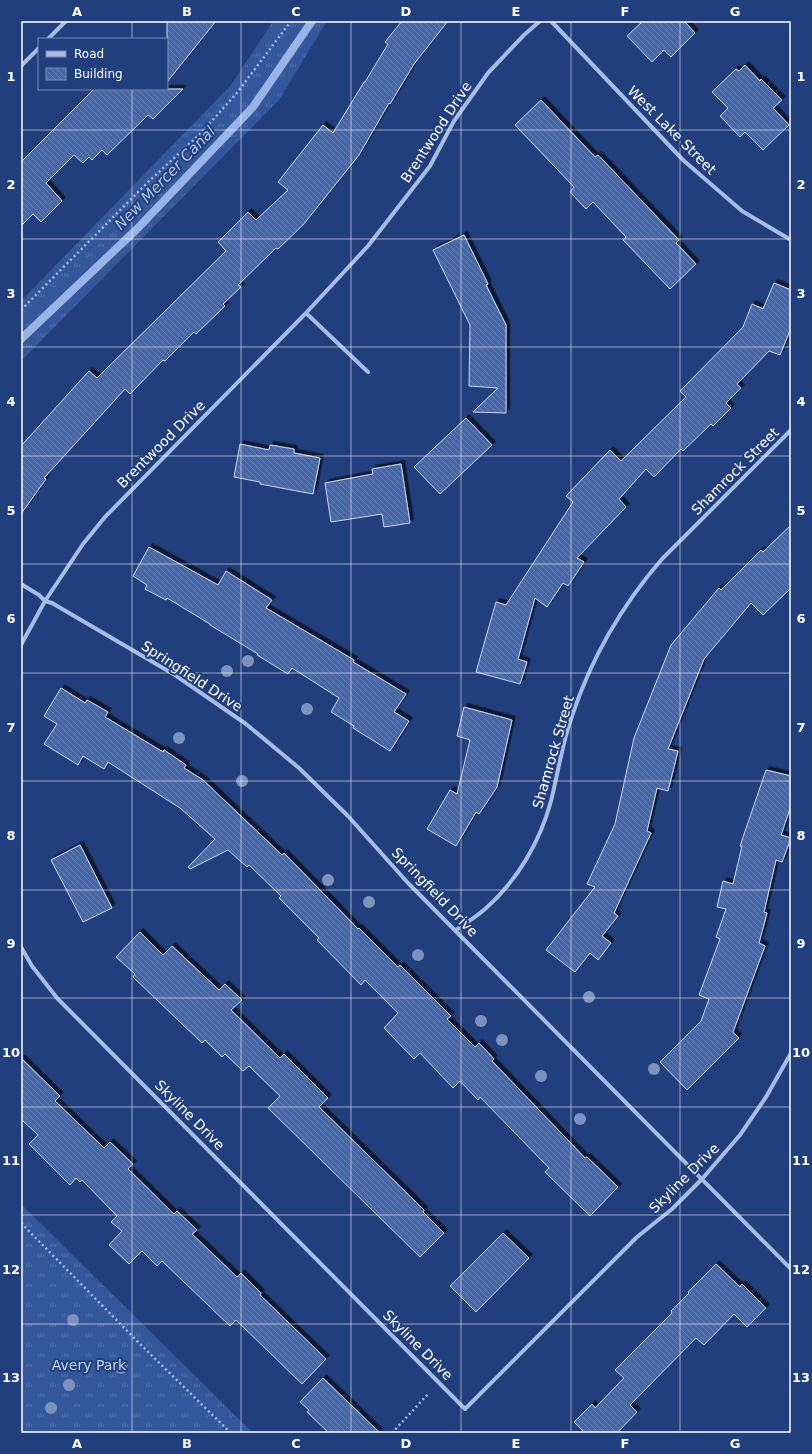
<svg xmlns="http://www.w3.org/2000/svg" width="812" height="1454" viewBox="0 0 812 1454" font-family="'DejaVu Sans',sans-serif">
<defs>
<pattern id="grass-tufts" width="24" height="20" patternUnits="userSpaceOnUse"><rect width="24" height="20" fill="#34579b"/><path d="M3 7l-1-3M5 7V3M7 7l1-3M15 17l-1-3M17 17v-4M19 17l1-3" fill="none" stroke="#5270aa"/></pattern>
<pattern id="building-back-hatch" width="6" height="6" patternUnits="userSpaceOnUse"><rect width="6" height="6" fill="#4666a5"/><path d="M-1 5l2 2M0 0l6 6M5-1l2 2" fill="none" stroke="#627db2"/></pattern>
<filter id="shadow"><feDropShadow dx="3.5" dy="-3.5" stdDeviation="0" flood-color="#0009"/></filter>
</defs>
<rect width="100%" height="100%" fill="#213f7d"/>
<path fill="url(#grass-tufts)" d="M273,21h54l-48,79 -258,261v-60l210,-216z
M21,1204l232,229h-232z"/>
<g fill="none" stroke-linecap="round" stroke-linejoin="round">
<path stroke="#99b5e8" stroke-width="8" d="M21,339l116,-110 116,-122 59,-86"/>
</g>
<path fill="url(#building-back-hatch)" stroke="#c9d8f5" filter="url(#shadow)" d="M167,21h49l-49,61z
M402,21h46l-34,43 -24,40 -1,-1 -30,52 -56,70 -25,24 -2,-1 -38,37 3,2 -18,17 2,2 -29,28 -2,-2 -29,29 -2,-1 -33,34 -5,-5 -81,89 2,1 -25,35v-68l68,-75 8,7 129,-127 -8,-9 30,-30 8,8 32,-30 -10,-8 45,-57 10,8 31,-51h1l23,-38 -3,-2z
M643,21h41l11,12 -24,24 -7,-7 -12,12 -25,-26z
M745,65l15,16 1,-2 21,21 -9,8 16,17 -26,25 -18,-18 -5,5 -20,-21 8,-8 -16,-16 24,-23 3,2z
M94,89h89l-30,30 -5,-4 -41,40 -5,-5 -10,10 -3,-3 -6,6 -9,-8 -28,28 16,18 -21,21 -8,-8 -12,12v-64z
M541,100l54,57 3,-2 81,85 -3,3 20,21 -26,25 -47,-49 3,-3 -33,-35 -7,7 -16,-17 4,-5 -59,-62z
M464,235l24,49 -2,1 20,40v88l-33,-1 25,-24 -29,-2 1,-61 -37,-75z
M774,283l17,7v38l-11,27 -11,-4 -32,33 4,4 -15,15 5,5 -18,18 -2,-2 -28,27 -2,-2 -27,28 -8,-8 -27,30 7,8 -49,51 7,4 -16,24 -5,-3 -16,24 -12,-9 -17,61 9,3 -7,22 -44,-12 20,-70 10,3 67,-103 -7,-6 44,-46 11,11 65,-64 -6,-6 63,-64 9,-23 11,5z
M466,418l26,27 -52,49 -26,-27z
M240,444l29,6 1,-5 24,4v4l26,5 -7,36 -53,-10v-2l-26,-5z
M401,464l9,59 -26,4 -2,-13 -51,8 -6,-39 48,-9 -1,-5z
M791,525v63l-28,27 -12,-12 -47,56 -36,90 10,2 -10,40 -11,-3 -10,43 4,2 -37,80 4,3 -16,20 9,7 -13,17 -8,-7 -15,19 -29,-22 49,-63 -8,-3 28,-60 19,-86 37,-93 48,-57 2,2 40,-40 2,2z
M149,547l69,38 8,-14 46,29 -6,8 88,52 -1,2 53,32 -12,18 15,9 -19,30 -37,-23 1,-2 -23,-14 8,-14 -47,-30 -4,6 -31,-19 1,-1 -48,-29v-1l-43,-26 -1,2 -21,-11 2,-4 -14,-9z
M61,688l24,15 2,-3 21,12 -3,5 58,35 1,-2 22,15 -2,3 19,12 79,75 2,-2 74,76 1,-1 39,39 2,-2 51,51 -4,3 28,28 4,-4 15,16 -2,2 93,97 2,-1 31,30 -28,29 -45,-44 4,-4 -69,-71 -2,3 -18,-19 -7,7 -33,-35 -6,6 -30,-31 14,-15 -33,-33 -4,5 -44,-45 2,-2 -40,-40 2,-2 -32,-31 -2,2 -19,-17 -38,19 -2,-2 27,-28 -35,-31 -72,-46 -4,7 -21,-13 -5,9 -34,-21 13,-20 -13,-8z
M464,707l48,13 -15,67 -18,27 -3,-2 -20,34 -29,-17 23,-39 7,4 13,-54 -13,-4z
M766,770l25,6v30l-10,29 10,3 -9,24 -6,-2 -12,52 3,1 -8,30 6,3 -32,86 6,6 -52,52 -27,-28 41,-41 8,-22 -10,-4 21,-56 -4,-2 10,-28 -9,-2 6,-26 10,3 9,-38h-2z
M80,845l32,63 -29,14 -32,-62z
M140,932l23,23 9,-9 47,44 6,-6 17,16 -11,10 49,48 4,-4 44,44 -9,9 105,103 -1,2 21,21 -24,24 -152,-149 12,-12 -31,-30 -6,5 -18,-17 -3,3 -17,-17 -3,3 -69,-66 2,-3 -19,-17z
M21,1058l39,38 -5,5 49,47 6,-6 23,22 -5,5 46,45 3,-3 20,19 -5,4 45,43 4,-4 20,20 -1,2 66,64 -24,25 -66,-64 -6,6 -68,-65 -5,5 -15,-15 -13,13 -20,-19 13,-14 -11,-9 6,-6 -35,-36 -2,2 -4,-4 -6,7 -41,-41 9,-9 -17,-16z
M503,1233l26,25 -53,54 -26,-26z
M716,1264l24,23 2,-3 24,24 -19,19 -13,-13 -30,31 -8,-7 -66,67 7,7 -20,21h-32l-11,-11 18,-18 3,4 29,-30 -9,-8 57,-57 -1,-2 18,-18 -1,-1z
M323,1378l57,55h-51l-22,-21 2,-2 -9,-8z"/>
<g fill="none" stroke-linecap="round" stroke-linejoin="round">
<path stroke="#a5bce6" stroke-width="2.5" stroke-dasharray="2 3" stroke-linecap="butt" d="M21,310l126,-127 54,-50 35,-39 55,-73
M21,1223l121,123 89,87
M392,1433l37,-40"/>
<path stroke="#a5bce6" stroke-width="4" d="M551,21l132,139 59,51 49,29
M48,39l18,-18
M21,66l18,-18
M306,313l62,59
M21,584l18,11 6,6 7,2 123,72 71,49 53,44 49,48 60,67 383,386
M21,645l24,-44 38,-57 22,-27 201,-204 62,-67 62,-80 24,-45 34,-48 36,-38 16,-14
M456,930c10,-7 20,-13 29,-21 32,-28 55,-67 66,-108 7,-28 11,-57 21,-85 19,-57 51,-112 90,-157l129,-129
M21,947l11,19 25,32 408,411 172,-172 35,-28 30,-30 38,-44 26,-38 25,-44"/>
</g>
<g fill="#7d93bf">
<circle cx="248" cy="661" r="6"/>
<circle cx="227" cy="671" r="6"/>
<circle cx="307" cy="709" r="6"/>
<circle cx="179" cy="738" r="6"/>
<circle cx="242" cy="781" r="6"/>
<circle cx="328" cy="880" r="6"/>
<circle cx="369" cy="902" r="6"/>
<circle cx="418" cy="955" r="6"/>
<circle cx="589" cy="997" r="6"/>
<circle cx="481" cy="1021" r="6"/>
<circle cx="502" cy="1040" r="6"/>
<circle cx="654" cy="1069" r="6"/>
<circle cx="541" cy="1076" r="6"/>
<circle cx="580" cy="1119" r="6"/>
<circle cx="73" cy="1320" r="6"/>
<circle cx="121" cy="1368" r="6"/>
<circle cx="69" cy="1385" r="6"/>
<circle cx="51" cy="1408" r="6"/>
</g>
<path fill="none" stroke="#fff" stroke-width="1" stroke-opacity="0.55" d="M132,21v18M241,21v1412M351,21v1412M461,21v1412M571,21v1412M680,21v1412M132,89v1344M21,130h770M21,239h770M21,347h770M21,456h770M21,564h770M21,673h770M21,781h770M21,890h770M21,998h770M21,1107h770M21,1215h770M21,1324h770"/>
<g text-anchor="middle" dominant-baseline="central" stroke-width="4" stroke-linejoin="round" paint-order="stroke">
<g font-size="14" fill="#fff" stroke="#213f7d">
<text transform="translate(672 130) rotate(45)">West Lake Street</text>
<text transform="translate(436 132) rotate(-57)">Brentwood Drive</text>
<text transform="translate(161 444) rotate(-45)">Brentwood Drive</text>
<text transform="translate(735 471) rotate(-45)">Shamrock Street</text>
<text transform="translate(192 676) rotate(33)">Springfield Drive</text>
<text transform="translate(553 752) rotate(-74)">Shamrock Street</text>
<text transform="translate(435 892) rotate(46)">Springfield Drive</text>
<text transform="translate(190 1115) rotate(45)">Skyline Drive</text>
<text transform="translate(684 1178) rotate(-45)">Skyline Drive</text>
<text transform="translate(418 1345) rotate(45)">Skyline Drive</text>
</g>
<g font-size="14" fill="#c9d8f5" stroke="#213f7d">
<text x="89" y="1365">Avery Park</text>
</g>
<g font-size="15" font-style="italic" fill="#b1c6ee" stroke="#213f7d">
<text transform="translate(165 178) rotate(-46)">New Mercer Canal</text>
</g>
</g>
<rect width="812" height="1454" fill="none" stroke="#213f7d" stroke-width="44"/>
<rect x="38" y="38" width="130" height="52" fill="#213f7d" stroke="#7a8cb1"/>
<rect x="46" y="51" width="20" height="6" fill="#a5bce6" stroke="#7a8cb1"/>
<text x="74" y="58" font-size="12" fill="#ffffff">Road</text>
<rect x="46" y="68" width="20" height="12" fill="url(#building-back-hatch)" stroke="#7a8cb1"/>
<text x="74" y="78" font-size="12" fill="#ffffff">Building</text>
<rect x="22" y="22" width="768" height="1410" fill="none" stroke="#fff" stroke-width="1.5"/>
<g font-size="13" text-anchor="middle" font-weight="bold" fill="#fff">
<text x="77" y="16">A</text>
<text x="187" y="16">B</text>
<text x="296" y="16">C</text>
<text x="406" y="16">D</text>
<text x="516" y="16">E</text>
<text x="625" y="16">F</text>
<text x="735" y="16">G</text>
<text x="11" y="81">1</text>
<text x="801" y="81">1</text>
<text x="11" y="189">2</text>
<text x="801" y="189">2</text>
<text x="11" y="298">3</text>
<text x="801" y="298">3</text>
<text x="11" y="406">4</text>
<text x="801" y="406">4</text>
<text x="11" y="515">5</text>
<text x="801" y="515">5</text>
<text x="11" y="623">6</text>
<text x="801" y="623">6</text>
<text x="11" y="732">7</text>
<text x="801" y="732">7</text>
<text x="11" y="840">8</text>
<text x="801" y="840">8</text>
<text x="11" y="948">9</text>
<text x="801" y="948">9</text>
<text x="11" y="1057">10</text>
<text x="801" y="1057">10</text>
<text x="11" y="1165">11</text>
<text x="801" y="1165">11</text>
<text x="11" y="1274">12</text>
<text x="801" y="1274">12</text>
<text x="11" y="1382">13</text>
<text x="801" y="1382">13</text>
<text x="77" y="1448">A</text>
<text x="187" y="1448">B</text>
<text x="296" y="1448">C</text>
<text x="406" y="1448">D</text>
<text x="516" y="1448">E</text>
<text x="625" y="1448">F</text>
<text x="735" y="1448">G</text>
</g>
</svg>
